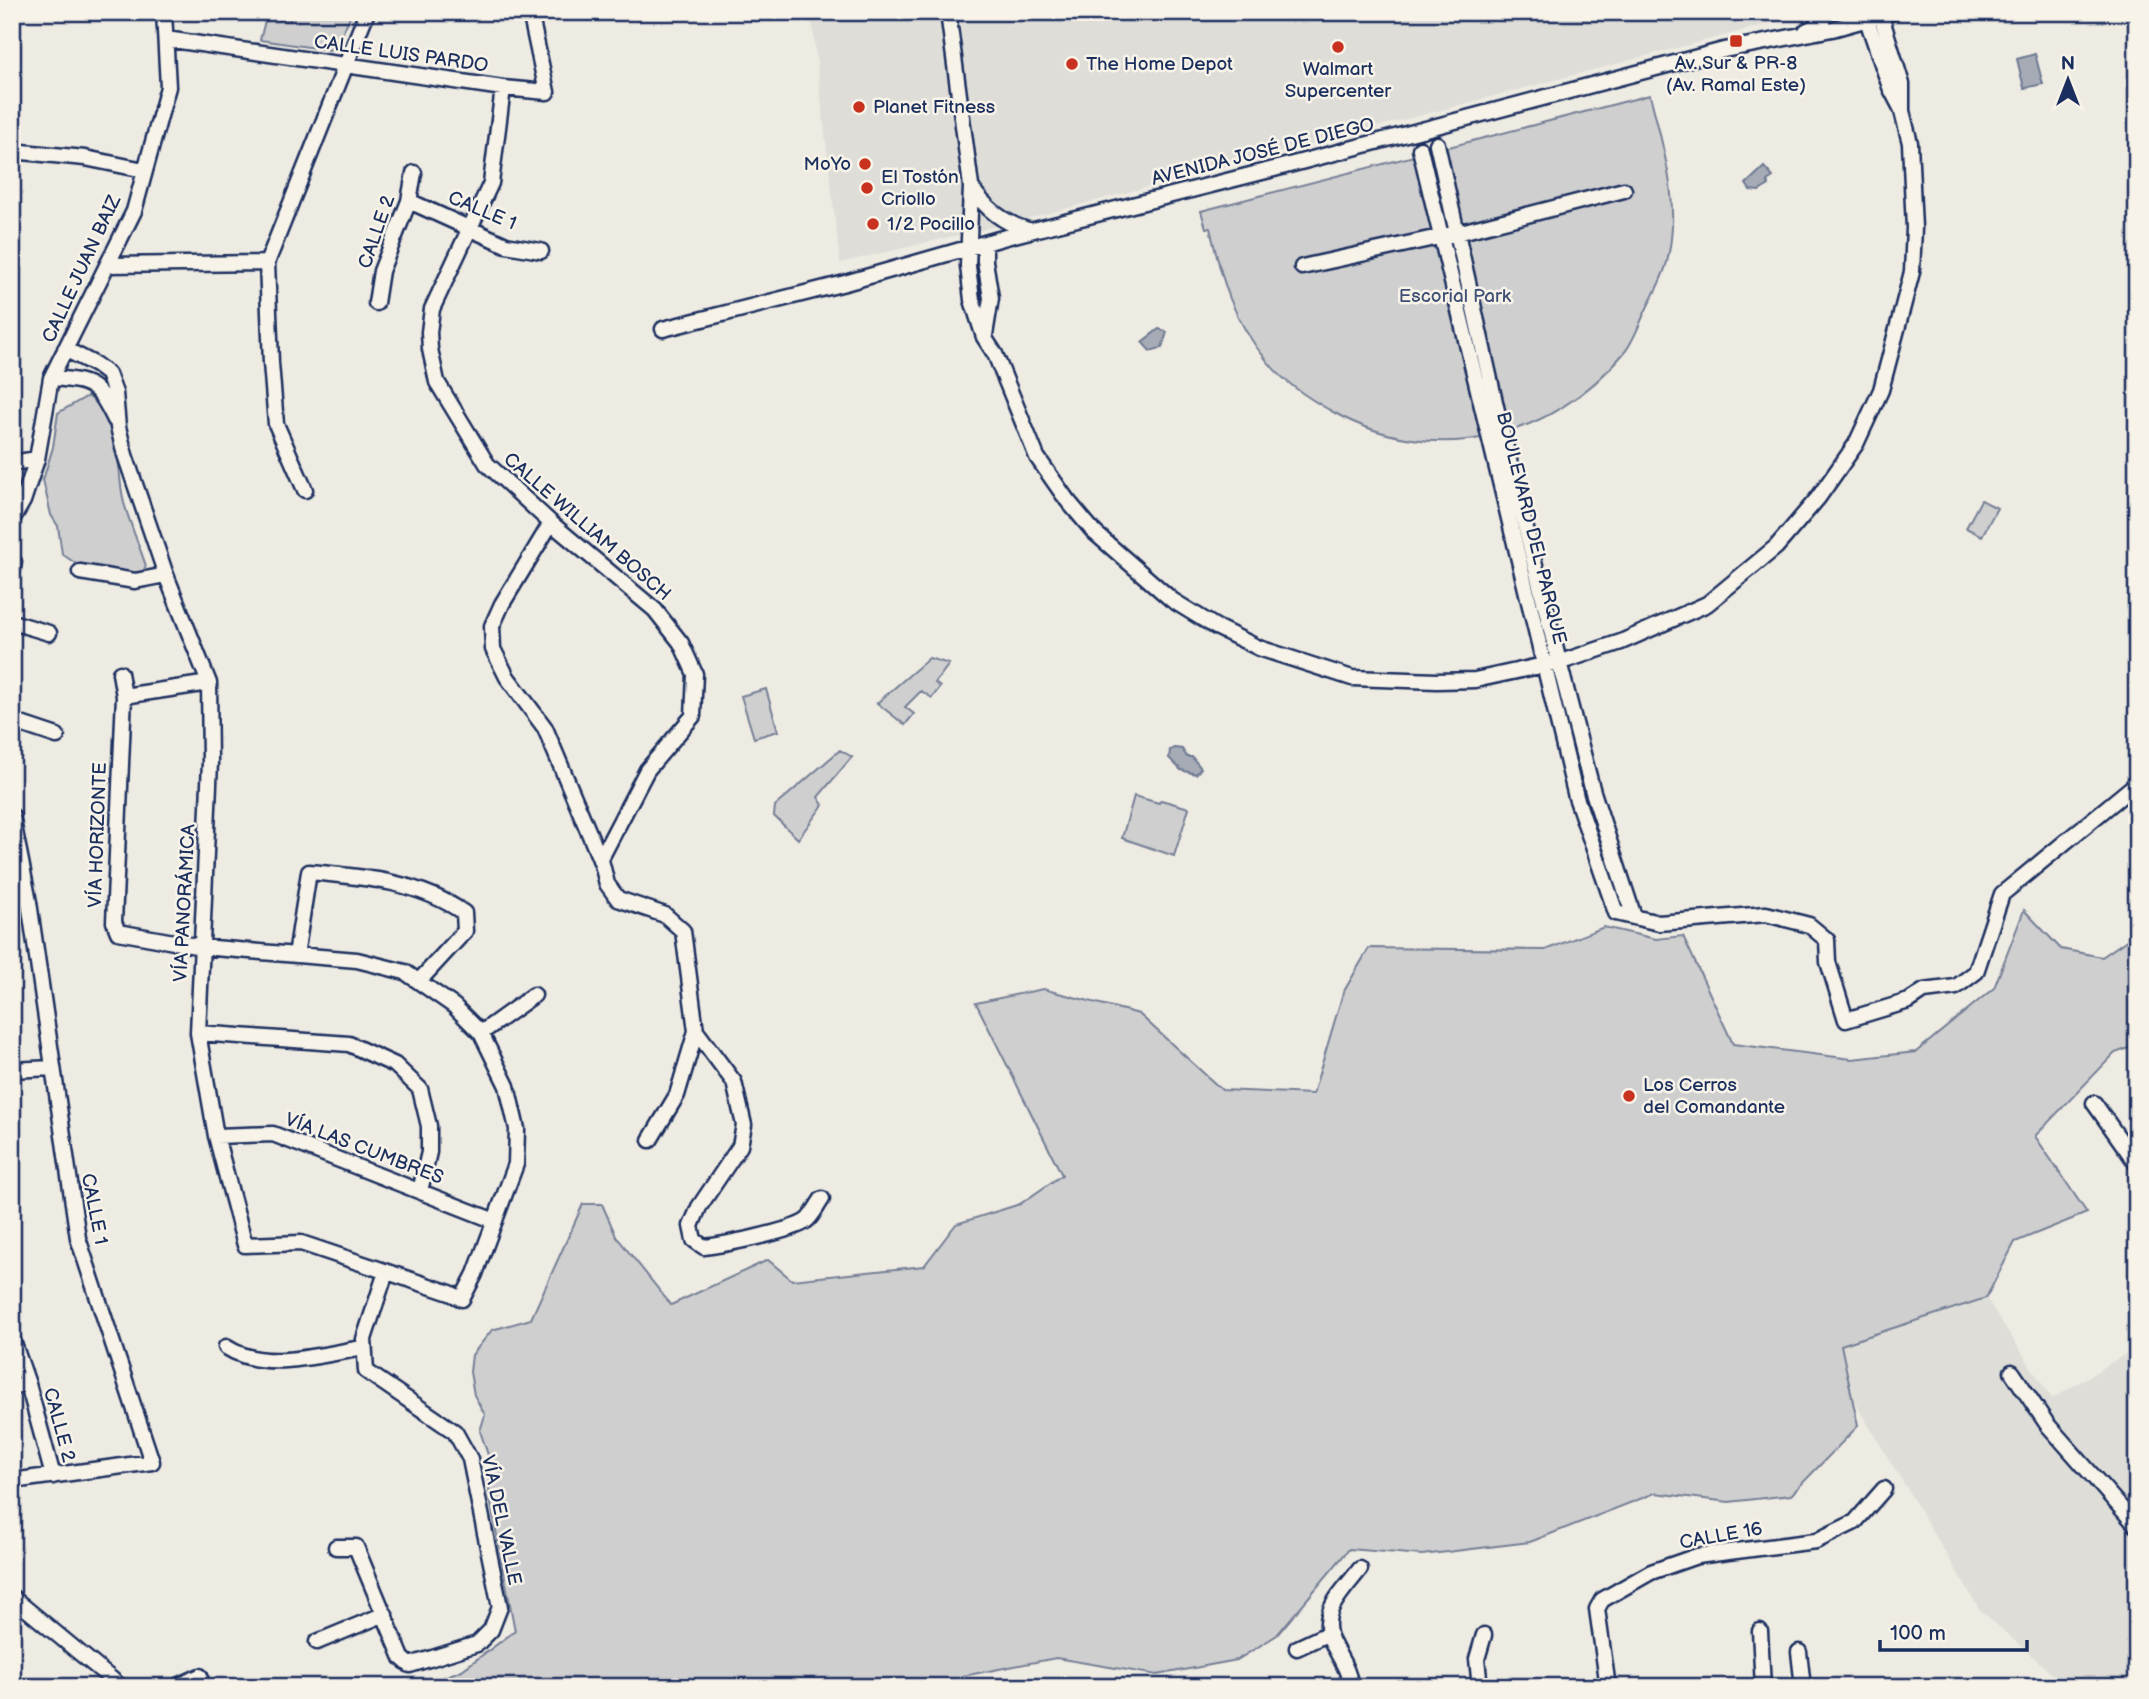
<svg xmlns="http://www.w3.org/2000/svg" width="2149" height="1699" viewBox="0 0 2149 1699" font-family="'Balsamiq Sans',sans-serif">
<rect width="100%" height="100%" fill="#eeebe2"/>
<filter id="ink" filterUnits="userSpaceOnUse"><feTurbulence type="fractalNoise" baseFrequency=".0143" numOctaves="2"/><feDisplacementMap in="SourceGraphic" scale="14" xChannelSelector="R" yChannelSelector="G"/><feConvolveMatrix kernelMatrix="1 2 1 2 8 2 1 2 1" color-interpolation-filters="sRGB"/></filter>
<g filter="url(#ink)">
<path fill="#deddd8" d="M811,12h1003l-784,206 -190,45z
M2121,12h16v43z
M1986,1298l66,101 85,-52v340h-70l-87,-77 -128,-212 -12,-53z"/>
<path fill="#cfcfcf" stroke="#757f96" stroke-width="2" d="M291,12h61l-15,34 -8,4 -69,-10 6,-23 24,4z
M1650,95c14,55 31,110 17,167 -4,16 -14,33 -21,48 -7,14 -12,31 -22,43 -72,87 -189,115 -289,60 -24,-13 -50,-29 -67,-51 -36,-43 -46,-81 -58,-134h-4l-5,-17z
M88,396c36,27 27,69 36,107 6,21 15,42 22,63l-3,5 -11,3 -54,-9 -16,-11 -4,-28 -7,-11 -8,-35 10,-33 5,-34z
M1981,500l16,8 -15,28 -16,-8z
M929,658l20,6 -14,19 5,4 -8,11 -11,-7 -16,16 9,7 -9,11 -28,-22z
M766,689l12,42 -24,7 -13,-42z
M840,750l12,7 -34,40 5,8 -25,34 -24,-23 1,-10z
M1134,796l25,7 2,-3 28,8 -15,48 -52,-18z
M2024,910l37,39 41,8 35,-24v112l-22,8 -80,83 52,77 -72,29 -29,56 -145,47 17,81 -67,69 -62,7 -74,-9 -125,49 -108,13 -73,-6 -72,86 -40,25 -80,15 -101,-17 -93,18 -10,11h-534l43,-17 53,-39 -26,-137 2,-30 -11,-33 5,-16 -11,-20 -4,-23 2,-17 20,-25 39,-11 52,-115h19l14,32 55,69 97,-45 24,20 132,-14 32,-42 64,-20 42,-29 -86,-172 67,-14 96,25 83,76 91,4 30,-101 26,-45 176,2 59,-23 52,12 27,-3 50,108 119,15 64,-7 78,-64z"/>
<path fill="#a6abb5" stroke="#6e7992" stroke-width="2" d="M2035,54l8,30 -19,4 -7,-29z
M1764,167l9,10 -6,4 2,4 -10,6 -9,-1 -4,-6z
M1159,329l8,3 -5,16 -12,3 -8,-9z
M1174,748l8,1 5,8h5l9,11 -5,6 -15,-4 -12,-12 1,-8z"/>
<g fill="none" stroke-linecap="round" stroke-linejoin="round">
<defs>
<path id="minor" d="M948,12l23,174 -3,80 4,34 12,37 11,17 42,103 30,43 27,32 78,68 44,27 43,21 93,30 85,3 38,-1 92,-20 54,-18 86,-38 69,-57 42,-49 38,-54 25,-54 31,-118 2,-44 -4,-85 -8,-32v-27l-21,-68
M1867,20l23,67 12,23
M1806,31l8,-4 16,-15
M166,39l337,49 44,4 -17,-80
M503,88l-12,95 -59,126 -3,23 1,17 7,33 50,82 64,59 104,87 26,33 14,31 -2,42 -46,54 -47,90
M1437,144l63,280 59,238 34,130 41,125
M1420,149l156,648 40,116 43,10 107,-9 43,11 18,15 1,22 18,58 63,-19 15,-10 32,-4 20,-15 26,-78 135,-111
M12,151l73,7 59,12
M971,187c14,21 32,36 57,43
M409,201l97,44 35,6
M107,265l160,-2
M1302,267l155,-34 167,-43
M376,303l5,-32 28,-70 5,-28
M663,329l182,-46 161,-46 268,-68 450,-119 108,-21 61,-17
M985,335l6,-37 -6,-37v-18
M65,349l31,16 12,9 7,19 3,34 7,28 41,120 43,108 1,79 -12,271 18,103 29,109 56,-2 149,50 12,6 13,-25 41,-110 1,-35 -10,-43 -26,-53 -27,-27 -49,-34 -48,-12 -155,-13 -84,-15 -4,-10 10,-226 -4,-23
M51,378c41,3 46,5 64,42
M12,463l25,-4
M305,490l-29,-66 -5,-61 -4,-100 100,-251
M12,520l11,-19 14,-42 14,-81 83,-167 34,-124 -4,-75
M551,523l-49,81 -10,22 1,23 14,28 38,51 57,136 5,20 11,15 47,16 18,16 13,100 38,51 10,43 -4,21 -41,61 -8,19 3,14 10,7c19,-2 88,-16 102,-26 6,-4 11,-15 16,-22
M12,572l2,-10
M80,572l55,9 31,-6
M12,622l37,11
M124,696l85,-13
M12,721l45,15
M12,816l17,86 49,336 74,224 -140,19
M296,955l13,-83c54,5 110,9 155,41l1,18 -46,50
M198,1033l151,11 46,21 25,24 9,37v26l-9,39
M481,1033l53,-38
M12,1070l40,-2
M2094,1103l43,61
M216,1136l57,-2 222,87
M650,1140l27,-45 19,-64
M12,1338l16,46 -16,2
M226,1347c39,26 94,7 138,1
M2012,1372l35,52 90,102
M28,1384l25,92
M336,1547h20l46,111 8,7 67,-21 14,-14 9,-23 -30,-148 -15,-27 -89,-61 -2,-32 22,-67
M12,1597l109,90
M1760,1631l3,56
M317,1642l68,-28
M1297,1648l30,-14
M1799,1652l4,35
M176,1687l24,-11
M1351,1687c-2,-16 -10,-27 -17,-41 -18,-32 7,-52 26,-77
M1480,1687l-3,-28 7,-24
M1608,1687l-11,-78 5,-9 49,-28 46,-16 119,-15 39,-19 29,-33"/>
</defs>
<use href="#minor" stroke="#1b2f5e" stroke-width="19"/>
<use href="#minor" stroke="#f7f3e8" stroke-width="14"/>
</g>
</g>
<g fill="#c8321e" stroke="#f7f3e8" stroke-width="2.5">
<rect x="1729" y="34" width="14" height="14" rx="3.5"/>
<circle cx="1338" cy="47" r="7"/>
<circle cx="1072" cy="64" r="7"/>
<circle cx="859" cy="107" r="7"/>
<circle cx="865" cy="164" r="7"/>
<circle cx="867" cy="188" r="7"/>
<circle cx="873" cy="224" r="7"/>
<circle cx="1629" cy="1096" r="7"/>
</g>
<g text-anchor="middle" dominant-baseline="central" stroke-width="5" stroke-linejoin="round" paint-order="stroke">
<g font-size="19" fill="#1b2f5e" stroke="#f7f3e8">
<text transform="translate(401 54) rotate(8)">CALLE LUIS PARDO</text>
<text transform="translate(1263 152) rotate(-14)">AVENIDA JOSÉ DE DIEGO</text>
<text transform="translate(482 211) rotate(23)">CALLE 1</text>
<text transform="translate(377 232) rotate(-71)">CALLE 2</text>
<text transform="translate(82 269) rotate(-65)">CALLE JUAN BAIZ</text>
<text transform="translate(587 527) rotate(41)">CALLE WILLIAM BOSCH</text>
<text transform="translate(1531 528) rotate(76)">BOULEVARD DEL PARQUE</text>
<text transform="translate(98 835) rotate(-88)">VÍA HORIZONTE</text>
<text transform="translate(185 903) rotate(-87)">VÍA PANORÁMICA</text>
<text transform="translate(364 1149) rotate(21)">VÍA LAS CUMBRES</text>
<text transform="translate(94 1209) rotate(79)">CALLE 1</text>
<text transform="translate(59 1425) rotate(75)">CALLE 2</text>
<text transform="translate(501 1520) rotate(78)">VÍA DEL VALLE</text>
<text transform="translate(1721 1536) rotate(-10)">CALLE 16</text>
</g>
<g font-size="19" fill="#1b2f5e" stroke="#f7f3e8" text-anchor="start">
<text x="1736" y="63" text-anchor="middle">Av. Sur &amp; PR-8<tspan x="1736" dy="22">(Av. Ramal Este)</tspan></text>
<text x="1086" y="64">The Home Depot</text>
<text x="1338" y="69" text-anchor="middle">Walmart<tspan x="1338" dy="22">Supercenter</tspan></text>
<text x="873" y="107">Planet Fitness</text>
<text x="851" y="164" text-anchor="end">MoYo</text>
<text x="881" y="177">El Tostón<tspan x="881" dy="22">Criollo</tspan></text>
<text x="887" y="224">1/2 Pocillo</text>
<text x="1643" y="1085">Los Cerros<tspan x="1643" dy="22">del Comandante</tspan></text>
</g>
<g font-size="19" fill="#3f4f75" stroke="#f7f3e8">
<text x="1455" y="296">Escorial Park</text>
</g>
</g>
<rect width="2149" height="1699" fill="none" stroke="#f7f3e8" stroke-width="42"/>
<rect x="21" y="21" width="2107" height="1657" fill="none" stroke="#1b2f5e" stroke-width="2.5" filter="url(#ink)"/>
<g transform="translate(2068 80)" stroke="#f7f3e8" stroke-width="5" paint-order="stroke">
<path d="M0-5L12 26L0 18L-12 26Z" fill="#1b2f5e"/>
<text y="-10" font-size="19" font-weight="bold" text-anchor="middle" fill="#1b2f5e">N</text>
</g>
<path d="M1880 1640v10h147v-10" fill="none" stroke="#1b2f5e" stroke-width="3.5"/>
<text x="1890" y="1640" font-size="21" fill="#1b2f5e" stroke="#f7f3e8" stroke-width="5" paint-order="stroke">100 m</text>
</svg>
